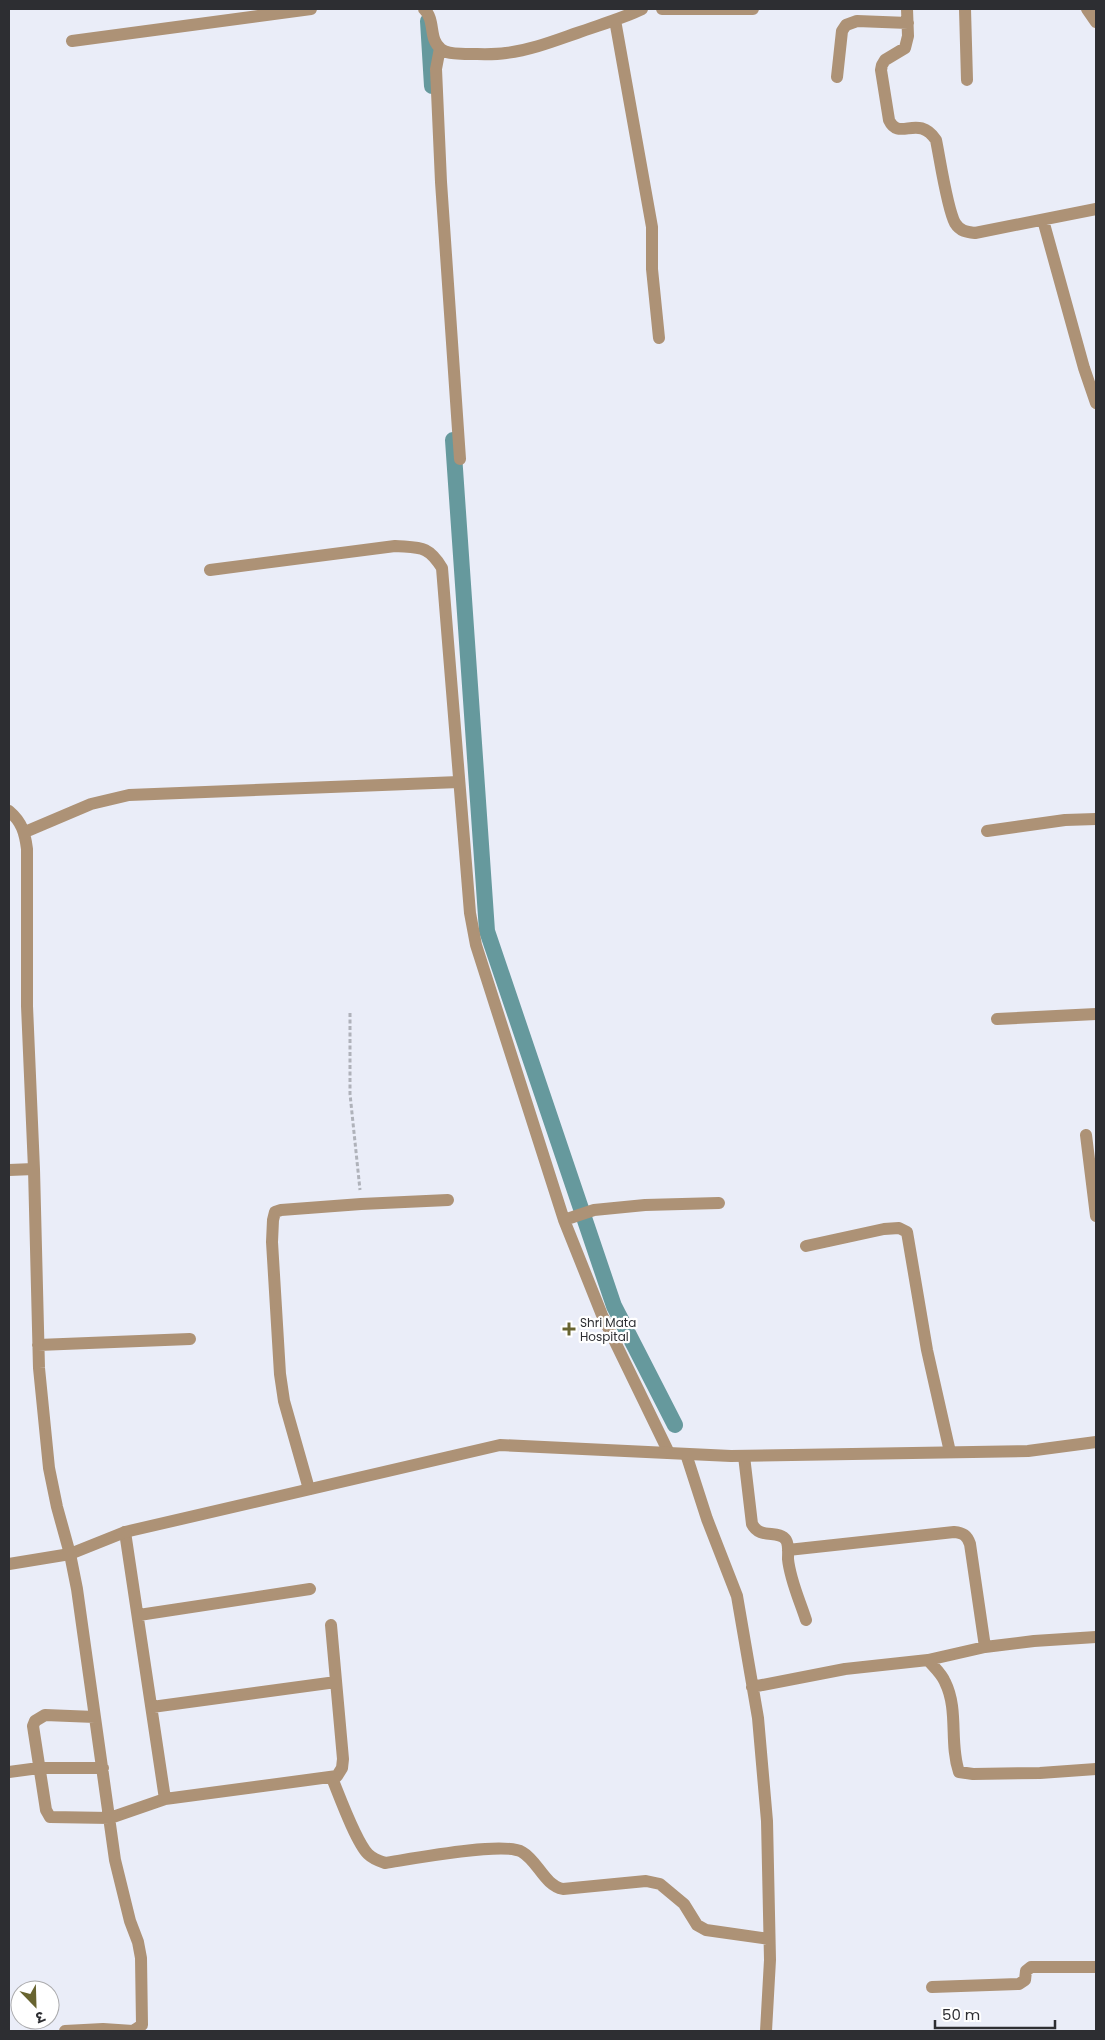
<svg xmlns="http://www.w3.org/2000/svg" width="1105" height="2040" viewBox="0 0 1105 2040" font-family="Poppins,'Noto Sans Devanagari',sans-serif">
<rect width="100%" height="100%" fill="#eaedf8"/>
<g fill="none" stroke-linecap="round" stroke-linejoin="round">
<path stroke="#66999d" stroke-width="16" d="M428,21l4,65
M453,440l34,491 127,375 61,119"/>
<path stroke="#afb2ba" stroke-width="3" stroke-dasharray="4 2.5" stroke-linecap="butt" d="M350,1013v81l10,96"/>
<path stroke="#ad9276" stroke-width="12" d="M424,9c12,11 4,30 17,40 7,6 19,4 27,5 12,0 26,1 38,-1 25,-3 48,-12 71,-20 22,-8 44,-14 65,-24
M662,9h91
M907,9l1,27 -3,12 -20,12 -3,5 -1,5 8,50c10,22 29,-7 47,20 4,19 11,68 19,83 5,8 11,9 20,10l121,-24
M965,9l2,71
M1087,9l9,13
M615,20l37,207v42l7,69
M72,41l239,-32
M440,48l-4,21 5,113 19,277
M837,77l5,-46 4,-6 11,-4 51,2
M1043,220l41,148 12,35
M210,570l185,-24c25,2 33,-1 47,22l28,345 6,32 88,275 38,95 67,138
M9,811c13,11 16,22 18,38v157l7,163 5,199 10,100 8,39 13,47 7,35 38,271 15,61 8,21 3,16 1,67 -9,6 -30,-2 -38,2
M987,831l78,-11 31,-1
M25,832l66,-28 38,-9 330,-13
M997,1019l99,-5
M1086,1135l10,81
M9,1170l25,-1
M564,1220l30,-10 51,-5 74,-2
M806,1246l78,-17 15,-1 8,4 20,118 23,102
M38,1345l152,-6
M686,1454l21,65 30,77 21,122 9,103 3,139 -4,71
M744,1456l8,68c8,16 27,5 34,16 3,5 2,13 2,19 2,21 12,42 18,61
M309,1489l-25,-88 -4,-27 -8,-132 1,-22 2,-8 6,-2 80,-6 87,-4
M125,1532l40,267
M788,1550l166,-18c9,1 13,3 16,12l15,103
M139,1615l171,-26
M928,1660c6,7 14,14 17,22 14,28 4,61 14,90l14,2 67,-1 56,-4
M752,1687l93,-18 83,-9 57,-13 49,-6 62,-4
M152,1707l184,-25
M95,1717l-50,-2 -10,6 -2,5 13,84 4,7 60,1 55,-19 172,-23 5,-8 1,-9 -12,-134
M9,1772l30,-4h64
M332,1778c7,17 24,64 36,76 4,4 11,7 17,9 26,-4 119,-22 137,-11 16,9 22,33 41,37l83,-8 14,3 24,20 13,21 9,5 63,9
M932,1987l87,-3 6,-4 1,-9 5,-4h65"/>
<path stroke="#ad9276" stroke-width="12" d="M9,1564l61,-10 55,-22 375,-87 231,11 297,-5 68,-9"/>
</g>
<path fill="#686430" stroke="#fff" stroke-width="2" d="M566.5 1321.5h5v5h5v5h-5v5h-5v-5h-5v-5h5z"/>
<g text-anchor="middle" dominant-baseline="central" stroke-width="4.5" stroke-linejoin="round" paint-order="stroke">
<g font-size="12" fill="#2d2e32" stroke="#fff" text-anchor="start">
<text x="580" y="1322">Shri Mata<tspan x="580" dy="14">Hospital</tspan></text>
</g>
</g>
<rect width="1105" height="2040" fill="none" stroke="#2d2e32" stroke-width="20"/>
<g transform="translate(35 2005) rotate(157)"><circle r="24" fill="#ffffff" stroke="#ababad"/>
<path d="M0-4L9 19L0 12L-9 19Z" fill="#686430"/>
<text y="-8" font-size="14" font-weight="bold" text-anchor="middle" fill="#2d2e32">उ</text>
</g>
<path d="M935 2020v8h120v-8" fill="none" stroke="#2d2e32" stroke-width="2.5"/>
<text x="942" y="2020" font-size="15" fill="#2d2e32" stroke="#ffffff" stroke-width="4" paint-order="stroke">50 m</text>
</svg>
